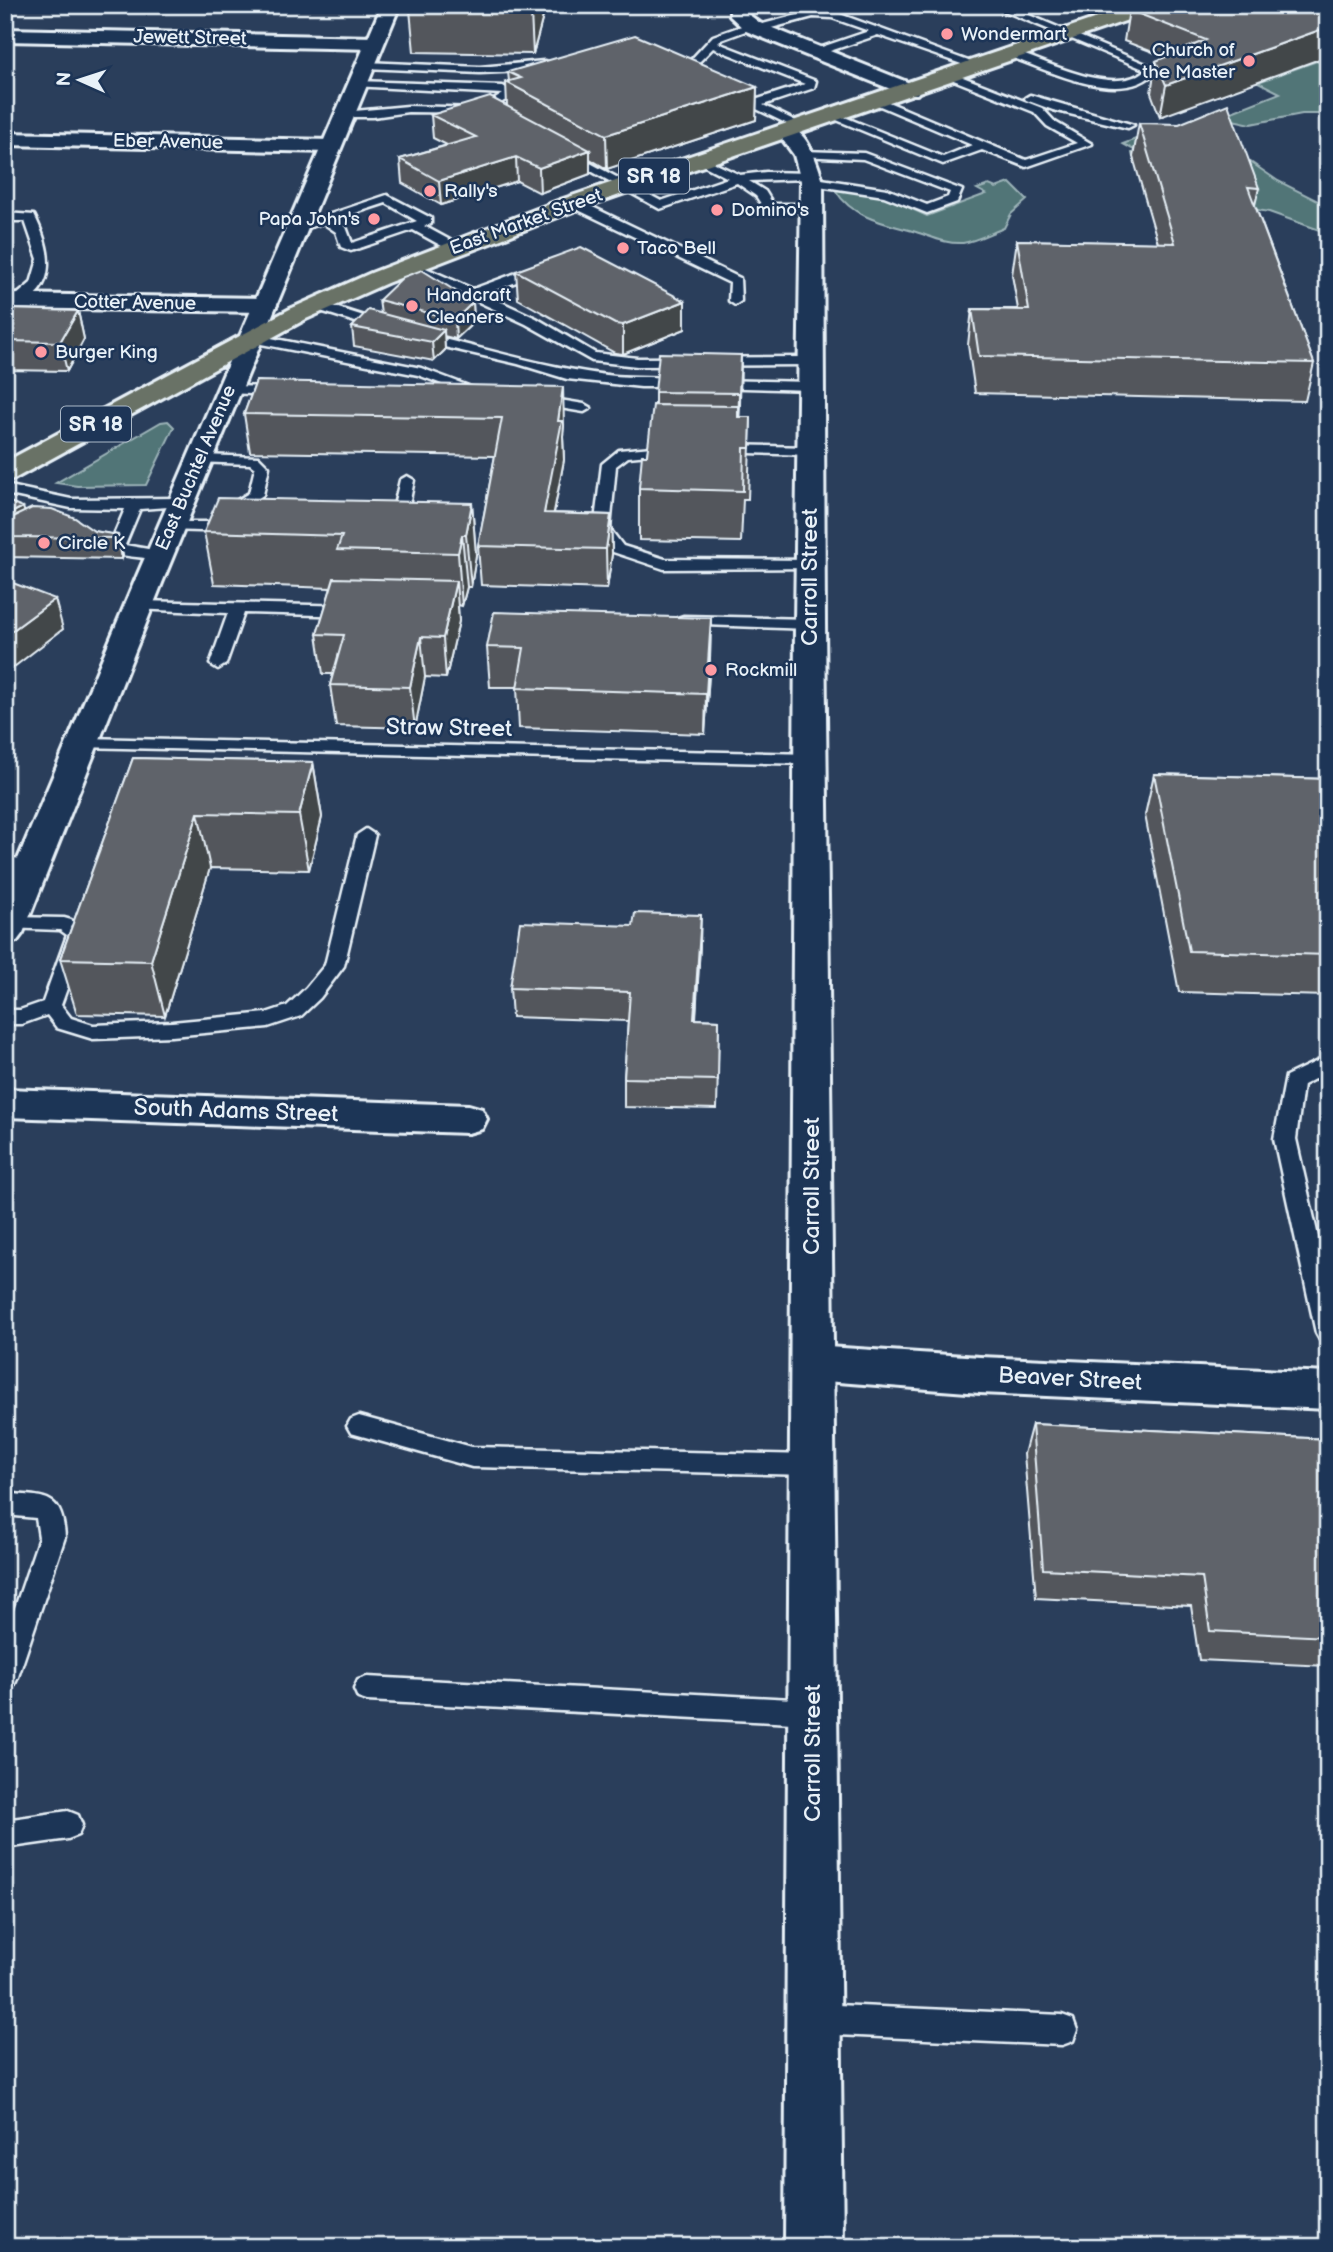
<svg xmlns="http://www.w3.org/2000/svg" width="1333" height="2252" viewBox="0 0 1333 2252" font-family="'Balsamiq Sans',sans-serif">
<rect width="100%" height="100%" fill="#2a3e5b"/>
<filter id="ink" filterUnits="userSpaceOnUse"><feTurbulence type="fractalNoise" baseFrequency=".0143" numOctaves="2"/><feDisplacementMap in="SourceGraphic" scale="14" xChannelSelector="R" yChannelSelector="G"/><feConvolveMatrix kernelMatrix="1 2 1 2 8 2 1 2 1" color-interpolation-filters="sRGB"/></filter>
<g filter="url(#ink)">
<path fill="#517577" stroke="#9cb3b8" stroke-width="2" d="M1328,57v57h-26l-51,10 -32,-7 61,-24 -22,-11z
M1167,127l63,21 48,33 50,25v27l-59,-21 -23,-4 -113,-51 -1,-4 4,-2 -13,-7z
M1010,183l17,17 -16,14 -7,14c-13,5 -28,13 -41,15 -18,1 -31,-6 -47,-11 -28,-8 -63,-13 -80,-41l3,-5 34,5 54,25 59,-22 -9,-5 12,-4 7,3z
M168,421l6,6 -28,58 -69,1 -21,-3 105,-61z"/>
<g fill="none" stroke-linecap="round" stroke-linejoin="round">
<defs>
<path id="lane" d="M990,5h15l153,64c-33,41 -109,1 -150,-13v-4h8c35,11 99,45 130,18z
M1083,5h15l28,12 -9,2z
M813,11l24,2 145,53 -9,2 -95,-33 -60,20h-8v-4l59,-20 -37,-13 -19,-1 -57,15 -5,-3 -30,11 -3,3 98,38 -2,7 -51,17 41,20v4l-4,1 -105,-51 -8,-15 26,-28 37,-13 5,3zM713,48l92,36 -50,16 -52,-25 -6,-11z
M544,61l4,1v4l-23,5 -45,2 -115,-5 -5,-3 5,-3 115,5z
M950,72l92,36 13,14 37,22 -66,23 -44,-17 -39,14 -116,-48 10,-2 106,43 29,-12 -99,-42v-4h8l145,61 51,-17 -30,-17 -13,-14 -88,-35v-4z
M357,81l146,5 12,8 -30,19 -77,-1 -35,5h-33l-2,-2 6,-3 64,-6 73,2 22,-14 -150,-8v-4z
M1030,95l104,30 -6,3 -75,-18 -27,-10 -1,-2z
M566,150l95,51 67,-23 -31,-16 -2,-2 6,-3 39,18 26,-3 44,1 4,1 1,4 72,11 40,16 21,-8 2,-5 -87,-33 -64,-3v-4l4,-1 61,2 98,37 -5,12 -30,11 -43,-17 -72,-11 -4,-2 -1,-4 -58,2 16,10 8,13h38l6,4 -6,4 -46,-2 -9,-14 -19,-13 -77,26 -98,-54 -2,-2z
M387,195l44,23v6l-7,2 35,19v6h-8l-38,-21 -62,21 -10,-4 -5,-15 -13,-9 -25,8 -6,-4zM386,203l31,18 -65,22 -6,-16 -12,-7z
M570,200h8l162,78 1,23 -6,4 -6,-4 1,-18 -160,-77z
M5,213l29,2c17,33 26,76 -18,90l-6,-4 21,-18 7,-24 -13,-38h-20z
M410,261l63,28 65,-24h8v6l-62,23 52,24 59,35 42,5 174,-1 7,4 -7,4 -174,1 -45,-5 -66,-37 -120,-56v-6z
M316,301l73,23 2,3 -7,4 -73,-23 -1,-3z
M419,333c65,15 130,36 196,43 15,2 65,-1 74,7l-7,4h-41l-74,-8 -49,-15 -104,-24v-6z
M251,334l170,34 53,20 -7,9 -16,5 -7,-4 14,-8 -40,-15 -172,-34 -2,-3z
M714,380l97,2 7,4 -7,4 -102,-3 -2,-3z
M229,386l51,1 7,4 -7,4 -56,-2v-6z
M535,396l49,8 7,4 -7,4 -54,-9 -2,-3z
M674,445l5,1v6l-51,5 -12,9 -6,63 13,17 42,13 145,1 8,5 -3,3 -151,1 -51,-17 -19,-23 8,-65 17,-14z
M724,445l86,2 7,4 -7,4 -91,-3v-6z
M201,455l58,2 10,10 -6,28 -31,20h-10l-2,-3 2,-3 27,-16 6,-25 -5,-4 -54,-2 -2,-3z
M407,476l7,4 -8,40 -11,7h-10l-3,-3 9,-6 9,-38z
M5,485l66,14 111,-1 7,4 -7,4 -42,3 -15,36 40,7 3,3 -8,5c-22,-4 -57,-3 -73,-20l8,-5 16,7 14,-33 -54,-1 -66,-14z
M172,522h61l8,5 -8,5 -66,-2 -3,-3 3,-3z
M139,601l215,5 8,5 -8,5 -110,-3 -18,51 -8,5 -8,-5 18,-51 -95,-4 -2,-3 2,-3z
M683,616l127,3 8,5 -8,5 -133,-5 -2,-3 2,-3z
M85,738l727,16 9,5 -9,5 -733,-17 -3,-4 3,-4z
M366,829l9,6 -31,131 -24,32 -19,18 -33,11 -96,9 -79,3 -36,-11 -10,-13 -25,9h-17v-14h15l23,-8 24,-67 -7,-5 -55,-2v-10l4,-1 55,1 7,2 16,13 -26,72 10,13 22,7 79,-3 94,-9 21,-7 19,-18 19,-23 32,-130z
M5,858l29,1 9,6 -9,6 -29,-1z
M1328,1056v16l-25,13 -7,54 32,142v61l-8,-2 -4,-7 -42,-194 12,-63z
M359,1416l113,31 340,8 9,3 3,7 -3,7 -9,3 -340,-8 -121,-34 -4,-7 4,-7z
M5,1493c39,5 57,-2 60,44l-47,140 -4,9 -9,3v-52l34,-100 -3,-19 -31,-3z
M367,1677l445,23 9,3 4,9 -4,9 -9,3 -445,-23 -9,-3 -4,-9 4,-9z
M68,1811l10,4 4,10 -4,10 -10,4 -63,9v-28z
M814,2004l248,11 11,4 4,11 -4,11 -11,4 -248,-11 -11,-4 -4,-11 4,-11z"/>
<path id="street" d="M730,5h18v9l12,9 157,63 3,4 -3,4h-14l-157,-63 -16,-15z
M5,29l369,8 9,6 -9,6 -369,-8z
M5,133l326,7 7,2 3,4 -3,4 -7,2 -326,-7z
M5,294l260,4 8,2 4,5 -4,5 -8,2 -260,-4z
M5,1089l463,16 14,4 5,10 -5,10 -14,4 -463,-16z
M812,1346l168,11 348,16v36l-348,-16 -168,-13 -15,-5 -6,-12 6,-12z"/>
<path id="secondary" d="M382,5h18l-238,578 -139,350 -6,8 -12,4v-55l129,-307z
M787,126c21,5 30,37 36,55l2,443 18,1623h-58l10,-1623 6,-443 -7,-26 -17,-23 3,-4z"/>
<path id="primary" d="M1135,5h28l-3,4 -584,201 -189,73 -81,36 -292,160 -9,2v-19l285,-153 81,-36 189,-73z"/>
</defs>
<use href="#lane" stroke="#e8f1f8" stroke-width="5"/>
<use href="#street" stroke="#e8f1f8" stroke-width="6"/>
<use href="#secondary" stroke="#e8f1f8" stroke-width="6"/>
<use href="#primary" stroke="#e8f1f8" stroke-width="6"/>
<use href="#lane" fill="#1d3557" fill-rule="evenodd"/>
<use href="#street" fill="#1d3557" fill-rule="evenodd"/>
<use href="#secondary" fill="#1d3557" fill-rule="evenodd"/>
<use href="#primary" fill="#697266" fill-rule="evenodd"/>
</g>
<path fill="#52565b" stroke="#e8f1f8" stroke-width="2" d="M546,5l-13,49 -119,-2 -4,-42z
M1241,5l-81,112 -9,-24 5,-32 10,-4 -42,-16 5,-31z
M508,72l249,15 -1,33 -149,49 -17,-10v15l-50,19 -23,-12 -76,24 -39,-22 -2,-24 47,-14 -14,-7 -2,-23 76,-9 -1,-24 3,-1z
M1139,123l120,65 -4,17 59,158 -9,38 -330,-8 -7,-48 4,-36h46l-6,-34 5,-35 141,3 -25,-86z
M516,271l169,30v28l-62,25 -8,-1 -97,-54z
M379,300l94,2 1,20 -18,17 -12,-3 1,14 -11,11 -80,-15 -2,-19 29,-13z
M5,309l73,2 6,28 -17,32 -62,-1z
M741,355l-2,62h12l-3,82h-5l-2,43 -102,-2v-52l8,-33 8,-50v-13z
M256,381l308,44 -1,11 1,24 -10,53 57,2 1,39 -5,35 -126,-4 -3,-39 17,-90 -245,-4 -6,-38z
M472,503l4,52 -5,32h-4l-5,19 -4,-1 1,16 -13,57 -21,-1 -10,51 -79,-2 -6,-41 3,-11h-10l-6,-40 14,-46 -117,-4 -10,-52z
M24,512l70,19 24,4 5,21 -1,3 -117,-2v-43z
M711,618l-1,40 -5,76 -186,-6 -2,-41h-27l-3,-40z
M133,758l180,4 9,55 -13,53 -99,-2 -45,148 -88,-2 -17,-55z
M1154,774l174,5v217l-149,-4 -34,-177z
M700,944l-4,75 23,1 -2,89 -93,-2v-29l4,-57 -116,-4 -2,-29z
M1032,1424l296,15v227l-129,-6 -8,-54 -155,-8 -12,-144z"/>
<path fill="#42464a" stroke="#e8f1f8" stroke-width="2" d="M533,5h13l-13,49 -2,-42z
M1328,27v29l-168,61 6,-32z
M757,87l-1,33 -149,49 -1,-34z
M590,150v24l-50,19 -1,-25z
M516,157l1,24 -76,24 -2,-24z
M685,301v28l-62,25v-29z
M473,302l1,20 -18,17 -1,-19z
M78,311l6,28 -17,32 -7,-29z
M444,330l1,20 -11,11 -2,-19z
M741,355l-1,50 -2,38 1,-50z
M563,387l1,38 -1,11 1,24 -17,88 -3,-35z
M472,503l4,52 -5,32 -5,-52z
M23,507l3,10 -19,10 -2,-11z
M611,515l1,39 -5,35 -1,-40z
M118,535l5,21 -1,3 -4,-21z
M462,535l5,52 -5,19 -4,-53z
M456,581l3,40 -13,57 -3,-40z
M55,599l8,30 -58,45v-38z
M711,618l-1,40 -5,76 1,-40z
M421,637l4,40 -10,51 -5,-41z
M313,762l9,55 -13,53 -10,-55z
M198,813l12,55 -45,148 -14,-55z
M701,915l-1,29 -6,104v-29z"/>
<path fill="#5f646a" stroke="#e8f1f8" stroke-width="2" d="M412,5h121l-2,7 -121,-2z
M1177,5h64l21,7 27,-4 4,-3h35v22l-162,58 -10,-24 50,-21 -77,-30z
M635,35l122,52 -151,48 -100,-53 15,-4 -13,-6z
M490,97l100,53 -51,18 -23,-11 -77,24 -39,-22 76,-22 -45,-22z
M1228,104l31,84 -11,-1 66,176 -335,-7 -7,-47 57,1 -12,-70 158,3 -36,-120 40,1z
M581,247l104,54 -62,24 -8,-1 -99,-53z
M422,270l51,32 -18,18 -76,-20 24,-23z
M5,309l73,2 -18,31 -55,-1z
M368,310l76,20 -12,12 -80,-15z
M659,353l82,2 -2,38 -84,-1z
M256,381l307,6 -5,34h4l-18,92 67,2 -5,34 -128,-3 24,-128 -258,-4z
M653,405l85,1v11h13l-1,31h-6l-1,43 -104,-3 3,-33h5z
M218,498l254,5 -6,32h-4l-4,18 -121,-3 5,-14 -138,-4z
M10,502l13,5 -18,9v-2z
M32,508l20,1 23,9 19,13 24,4v3l-113,-1v-16z
M334,578l122,3 -13,57 -22,-1 -11,50 -80,-2 14,-50 -27,-1z
M5,580l50,19 -50,37z
M494,612l217,6 -5,76 -189,-6 7,-40 -37,-1z
M133,758l180,4 -14,53 -101,-2 -47,148 -91,-2z
M1154,774l174,5v176l-139,-4z
M635,913l66,2 -7,104 25,1 -1,60 -94,-2 6,-86 -120,-4 10,-66 113,4z
M1032,1424l296,15v198l-118,-6 -8,-54 -159,-8z"/>
</g>
<g fill="#ff9aa2" stroke="#1d3557" stroke-width="2.5">
<circle cx="947" cy="34" r="7"/>
<circle cx="1249" cy="61" r="7"/>
<circle cx="430" cy="191" r="7"/>
<circle cx="717" cy="210" r="7"/>
<circle cx="374" cy="219" r="7"/>
<circle cx="623" cy="248" r="7"/>
<circle cx="412" cy="306" r="7"/>
<circle cx="41" cy="352" r="7"/>
<circle cx="44" cy="543" r="7"/>
<circle cx="711" cy="670" r="7"/>
</g>
<g text-anchor="middle" dominant-baseline="central" stroke-width="5" stroke-linejoin="round" paint-order="stroke">
<g font-size="19" fill="#e8f1f8" stroke="#1d3557" text-anchor="start">
<text x="961" y="34">Wondermart</text>
<text x="1235" y="50" text-anchor="end">Church of<tspan x="1235" dy="22">the Master</tspan></text>
<text x="444" y="191">Rally's</text>
<text x="731" y="210">Domino's</text>
<text x="360" y="219" text-anchor="end">Papa John's</text>
<text x="637" y="248">Taco Bell</text>
<text x="426" y="295">Handcraft<tspan x="426" dy="22">Cleaners</tspan></text>
<text x="55" y="352">Burger King</text>
<text x="58" y="543">Circle K</text>
<text x="725" y="670">Rockmill</text>
</g>
<g font-size="19" fill="#e8f1f8" stroke="#1d3557">
<text transform="translate(190 38) rotate(1)">Jewett Street</text>
<text transform="translate(168 142) rotate(1)">Eber Avenue</text>
<text transform="translate(526 222) rotate(-20)">East Market Street</text>
<text transform="translate(135 303) rotate(1)">Cotter Avenue</text>
<text transform="translate(196 468) rotate(-67)">East Buchtel Avenue</text>
</g>
<g fill="#1d3557" stroke="#abb9c8" stroke-width="2">
<rect x="619" y="158.5" width="70" height="35" rx="5"/>
<rect x="61" y="406.5" width="70" height="35" rx="5"/>
</g>
<g font-size="21" font-weight="bold" fill="#e8f1f8">
<text x="654" y="176">SR 18</text>
<text x="96" y="424">SR 18</text>
</g>
<g font-size="23" fill="#e8f1f8" stroke="#1d3557">
<text transform="translate(810 577) rotate(-90)">Carroll Street</text>
<text transform="translate(449 728) rotate(1)">Straw Street</text>
<text transform="translate(236 1111) rotate(2)">South Adams Street</text>
<text transform="translate(812 1186) rotate(-90)">Carroll Street</text>
<text transform="translate(1070 1379) rotate(3)">Beaver Street</text>
<text transform="translate(813 1753) rotate(-90)">Carroll Street</text>
</g>
</g>
<rect width="1333" height="2252" fill="none" stroke="#1d3557" stroke-width="28"/>
<rect x="14" y="14" width="1305" height="2224" fill="none" stroke="#e8f1f8" stroke-width="2.5" filter="url(#ink)"/>
<g transform="translate(80 80) rotate(273)" stroke="#1d3557" stroke-width="5" paint-order="stroke">
<path d="M0-5L12 26L0 18L-12 26Z" fill="#e8f1f8"/>
<text y="-10" font-size="19" font-weight="bold" text-anchor="middle" fill="#e8f1f8">N</text>
</g>
</svg>
